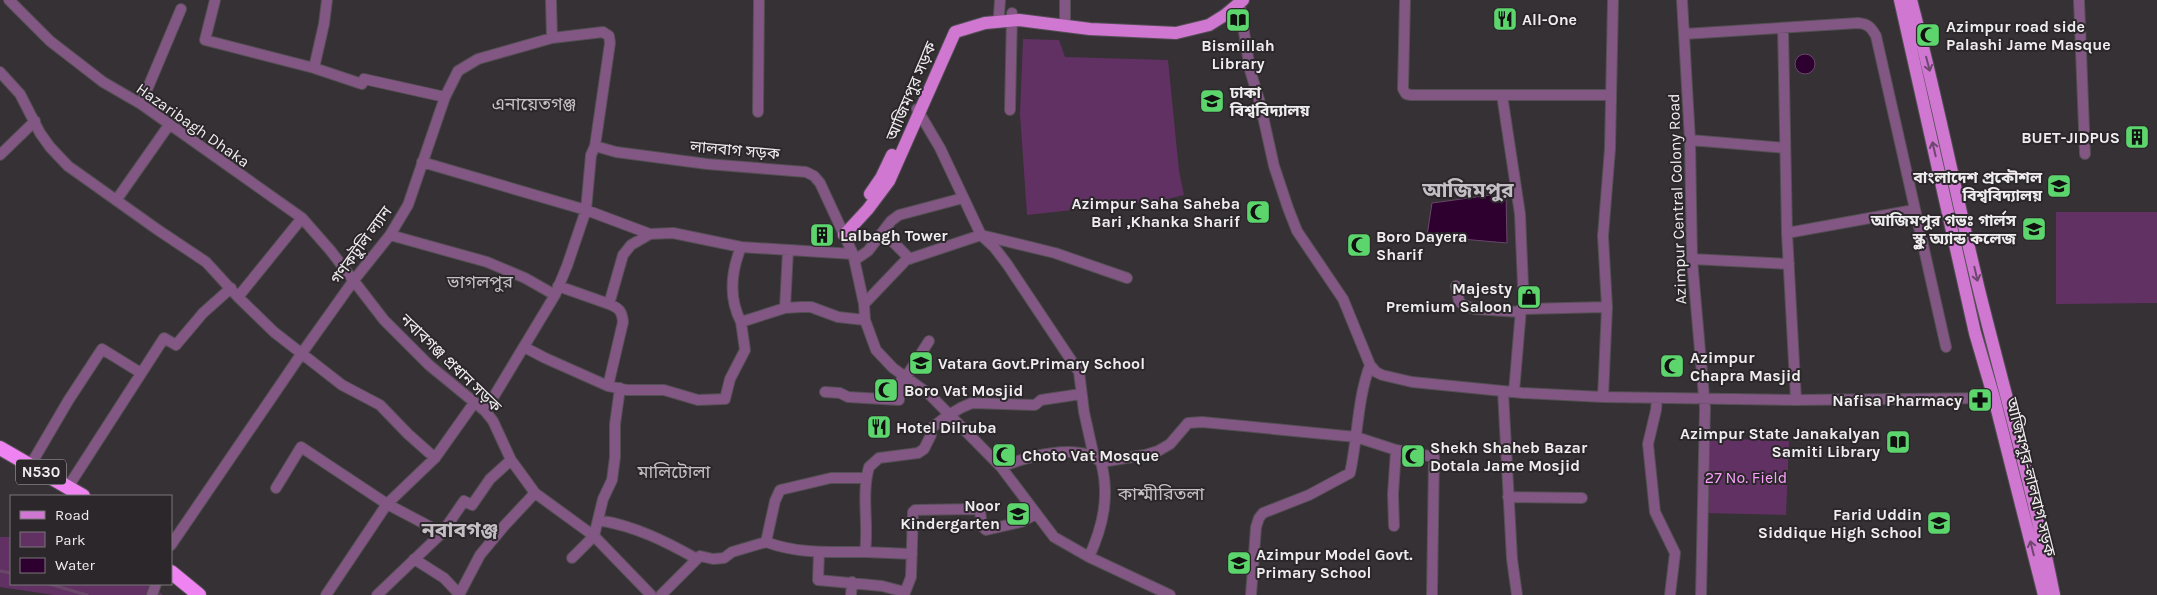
<svg xmlns="http://www.w3.org/2000/svg" width="2157" height="595" viewBox="0 0 2157 595" font-family="Karla,'Noto Sans Bengali',sans-serif">
<rect width="100%" height="100%" fill="#353135"/>
<path fill="#623164" d="M1023,39l36,1 6,17 103,3 11,111 5,24 -21,5 -136,15 -7,-101z
M2056,212h101v91l-101,1z
M1705,438l84,3 -3,74 -83,-2z
M0,537h11v47h139l13,11h-109l-54,-8z"/>
<path fill="#2e0030" stroke="#684769" d="M1795 64a10 10 0 1 1 20 0a10 10 0 1 1-20 0Z
M1506,193l1,50 -80,-7 5,-33z"/>
<g fill="none" stroke-linecap="round" stroke-linejoin="round">
<path stroke="#684769" stroke-width="3" d="M0,571l11,2
M49,584l38,11"/>
<defs>
<path id="minor" d="M9,0l41,41 53,41 38,22 161,114 28,32 54,70 45,45 56,46 8,10 18,39 24,33 59,43 57,59
M215,0l-10,40 109,28 48,16 2,-5 81,18
M551,0l1,38
M1239,0l11,70 10,33 14,63 14,42 9,23 46,68 27,66 6,7 6,3 30,7 111,11 80,4 193,3 198,-2
M1405,0l-2,89 3,5 5,1h200
M1682,0l8,140 2,119 13,149 -4,187
M2079,0l6,154
M999,15l1,-15
M1065,19v-19
M1783,28l4,205 9,167
M1684,34l174,-11c10,1 13,4 18,13l70,311
M314,68l10,-44 3,-24
M0,72l20,22 20,39 10,14 18,19 90,64 48,32 32,35 36,35 68,53 38,20 28,29 27,24
M1502,95l18,119 4,95
M141,104l40,-95
M917,109l23,39 41,87 13,12 13,17 72,108 5,40 10,45
M1010,110l2,-97
M758,112l1,-112
M1690,140l95,8
M595,146l21,6 91,12 99,8 8,4 6,7 33,71 11,50 1,16 11,30 17,18 36,26 72,73 53,70 35,20 81,38
M0,155l35,-34
M422,162l164,48 64,24
M117,199l52,-74
M884,233l26,26
M1787,233l127,-23
M390,235l97,27 38,16 30,17
M1692,259l97,5
M855,260l13,-9 23,-30 8,-6 64,-17
M558,286l51,18 14,-49 8,-10 19,-11 23,-1 68,14 112,7
M1456,286l3,15 4,4 12,4 45,3
M238,297l64,-79
M864,304l42,-44 75,-25 74,18 72,25
M785,308l3,-58
M741,322c-13,-25 -10,-50 0,-75
M524,347l21,11 63,28 19,4h37l34,10 27,-1 5,-20 15,-29 -4,-28 44,-14 16,-1h10l27,10 27,3
M608,386l15,-64c-1,-11 -4,-14 -14,-18
M1503,391l9,168 5,36
M825,392l15,1 8,4 51,3 2,-20 5,-3 23,-36
M1514,392l7,-83 86,-2
M1603,397l4,-90 -4,-71 7,-87 3,-149
M1657,398l-1,12 -8,34 7,68 20,41 -5,42
M1396,450l38,7 -2,138
M30,466l38,-65 34,-52 39,24
M1001,467c25,-10 77,-25 100,-5l44,-7 13,-4 12,-7 18,-21 14,-1 154,15 40,13 -3,44 1,32
M68,487l96,-149 12,7 27,-32 28,-25
M276,488l25,-41 86,57 55,29
M1508,497l74,1
M598,520c37,6 67,21 99,39
M766,542l9,-41 5,-11 51,-12h35
M766,542c32,12 65,10 99,10
M171,545l131,-192 52,-73 36,-45 18,-30 37,-108 13,-26 20,-12 74,-21 51,-6 6,4 1,7 -15,103 -4,9 -5,55 -19,56 -12,29 -70,116
M819,553l-1,27 64,6 23,6
M912,554l-47,-2c4,-28 -4,-57 4,-85l10,-9 39,-5 6,-4 7,-14 -2,-5c14,-11 26,-21 43,-27l63,2 6,-5 40,-6
M1089,557c14,-31 21,-61 12,-95
M572,558l22,-22 9,-37 9,-19 3,-23v-33l5,-36
M414,559l30,19 16,17
M152,595l4,-11
M326,595l61,-91 48,-46 39,-55
M377,595l65,-62 22,-32 8,4 18,-26 21,-19
M459,595l21,-40 25,-30 30,-32
M661,595l39,-39 13,3 11,-1 8,-6 34,-10
M851,595l1,-13
M904,595l7,-18 2,-65 2,-2 61,-1 4,2 2,15 4,4 35,-8 15,-8
M1251,595l5,-68 3,-9 4,-5 46,-18 41,-22c8,-36 7,-73 20,-108"/>
<path id="major" d="M1900,0l75,333 19,65 50,197
M1911,0c26,97 45,196 69,294 25,100 54,200 74,301
M870,194l11,-16 11,-23
M844,235l24,-26 21,-28 66,-149 30,-9 34,-3 71,9 86,4 33,-8 16,-10 18,-15"/>
<path id="highway" d="M0,448l83,48
M171,572l28,23"/>
</defs>
<use href="#minor" stroke="#534f53" stroke-width="12"/>
<use href="#major" stroke="#534f53" stroke-width="14"/>
<use href="#highway" stroke="#534f53" stroke-width="16"/>
<use href="#minor" stroke="#825783" stroke-width="10"/>
<use href="#major" stroke="#d077d2" stroke-width="12"/>
<use href="#highway" stroke="#ef83f2" stroke-width="14"/>
</g>
<defs><path id="oneway-shaft" d="M-6 0H5M1.5-3L5.5 0L1.5 3" fill="none" stroke-width="1.6" stroke-linecap="round" stroke-linejoin="round" transform="scale(1.25)"/></defs>
<g stroke="#6d476e">
<use href="#oneway-shaft" transform="translate(1928 64) rotate(75)"/>
<use href="#oneway-shaft" transform="translate(1934 149) rotate(-103)"/>
<use href="#oneway-shaft" transform="translate(1976 274) rotate(77)"/>
<use href="#oneway-shaft" transform="translate(2032 548) rotate(-104)"/>
</g>
<defs>
<symbol id="restaurant-square" viewBox="-11 -11 22 22"><rect x="-9" y="-9" width="18" height="18" rx="4" fill="#5cd56d" stroke="#2b272b"/><path d="M-5-6h1v4h1v-4h1v4h1v-4h1v5L-1.5 .5V6h-2V.5L-5-1ZM5-6V6H3V1.5H1.5Q1.5-4 5-6Z" fill="#111"/></symbol>
<symbol id="library-square" viewBox="-11 -11 22 22"><rect x="-9" y="-9" width="18" height="18" rx="4" fill="#5cd56d" stroke="#2b272b"/><path d="M-6-4Q-3-5.5-.7-3.5V5Q-3 3-6 4ZM6-4Q3-5.5 .7-3.5V5Q3 3 6 4Z" fill="#111"/></symbol>
<symbol id="mosque-square" viewBox="-11 -11 22 22"><rect x="-9" y="-9" width="18" height="18" rx="4" fill="#5cd56d" stroke="#2b272b"/><path d="M3.5-4.9A6 6 0 1 0 3.5 4.9A5 5 0 1 1 3.5-4.9Z" fill="#111"/></symbol>
<symbol id="university-square" viewBox="-11 -11 22 22"><rect x="-9" y="-9" width="18" height="18" rx="4" fill="#5cd56d" stroke="#2b272b"/><path d="M0-5L7-2L0 1L-7-2ZM-4 1L0 2.5L4 1V4Q0 6-4 4Z" fill="#111"/></symbol>
<symbol id="building-square" viewBox="-11 -11 22 22"><rect x="-9" y="-9" width="18" height="18" rx="4" fill="#5cd56d" stroke="#2b272b"/><path d="M-4-6H4V6H1V3H-1V6H-4ZM-2.5-4.3h1.7v1.8h-1.7ZM.8-4.3h1.7v1.8H.8ZM-2.5-1h1.7V.8h-1.7ZM.8-1h1.7V.8H.8Z" fill="#111"/></symbol>
<symbol id="shop-square" viewBox="-11 -11 22 22"><rect x="-9" y="-9" width="18" height="18" rx="4" fill="#5cd56d" stroke="#2b272b"/><path d="M-5-2.5h2.3a2.7 3.5 0 0 1 5.4 0H5L5.5 6h-11ZM-1.5-2.5h3a1.5 2.3 0 0 0-3 0Z" fill="#111"/></symbol>
<symbol id="school-square" viewBox="-11 -11 22 22"><rect x="-9" y="-9" width="18" height="18" rx="4" fill="#5cd56d" stroke="#2b272b"/><path d="M0-5L7-2L0 1L-7-2ZM-4 1L0 2.5L4 1V4Q0 6-4 4Z" fill="#111"/></symbol>
<symbol id="pharmacy-square" viewBox="-11 -11 22 22"><rect x="-9" y="-9" width="18" height="18" rx="4" fill="#5cd56d" stroke="#2b272b"/><path d="M-2-6h4v4h4v4h-4v4h-4v-4h-4v-4h4Z" fill="#111"/></symbol>
</defs>
<g fill-rule="evenodd">
<use href="#restaurant-square" x="1491" y="5" width="28" height="28"/>
<use href="#library-square" x="1224" y="6" width="28" height="28"/>
<use href="#mosque-square" x="1914" y="21" width="28" height="28"/>
<use href="#university-square" x="1198" y="87" width="28" height="28"/>
<use href="#building-square" x="2123" y="123" width="28" height="28"/>
<use href="#university-square" x="2045" y="172" width="28" height="28"/>
<use href="#mosque-square" x="1244" y="198" width="28" height="28"/>
<use href="#university-square" x="2020" y="215" width="28" height="28"/>
<use href="#building-square" x="808" y="221" width="28" height="28"/>
<use href="#mosque-square" x="1345" y="231" width="28" height="28"/>
<use href="#shop-square" x="1515" y="283" width="28" height="28"/>
<use href="#school-square" x="907" y="349" width="28" height="28"/>
<use href="#mosque-square" x="1658" y="352" width="28" height="28"/>
<use href="#mosque-square" x="872" y="376" width="28" height="28"/>
<use href="#pharmacy-square" x="1966" y="386" width="28" height="28"/>
<use href="#restaurant-square" x="865" y="413" width="28" height="28"/>
<use href="#library-square" x="1884" y="428" width="28" height="28"/>
<use href="#mosque-square" x="990" y="441" width="28" height="28"/>
<use href="#mosque-square" x="1399" y="442" width="28" height="28"/>
<use href="#school-square" x="1004" y="500" width="28" height="28"/>
<use href="#school-square" x="1925" y="509" width="28" height="28"/>
<use href="#school-square" x="1225" y="549" width="28" height="28"/>
</g>
<g text-anchor="middle" dominant-baseline="central" stroke-width="4" stroke-linejoin="round" paint-order="stroke">
<rect fill="#2b272b" stroke="#b5b2b4" stroke-width="1" x="16" y="459.5" width="50" height="25" rx="4"/>
<g font-size="15" font-weight="bold" fill="#f0edef">
<text x="41" y="472">N530</text>
</g>
<g font-size="16" font-weight="bold" fill="#f0edef" stroke="#2b272b" text-anchor="start">
<text x="1522" y="19">All-One</text>
<text x="1946" y="26">Azimpur road side<tspan x="1946" dy="18">Palashi Jame Masque</tspan></text>
<text x="1238" y="45" text-anchor="middle">Bismillah<tspan x="1238" dy="18">Library</tspan></text>
<text x="1230" y="92">ঢাকা<tspan x="1230" dy="18">বিশ্ববিদ্যালয়</tspan></text>
<text x="2120" y="137" text-anchor="end">BUET-JIDPUS</text>
<text x="2042" y="177" text-anchor="end">বাংলাদেশ প্রকৌশল<tspan x="2042" dy="18">বিশ্ববিদ্যালয়</tspan></text>
<text x="1240" y="203" text-anchor="end">Azimpur Saha Saheba<tspan x="1240" dy="18">Bari ,Khanka Sharif</tspan></text>
<text x="2016" y="220" text-anchor="end">আজিমপুর গভঃ গার্লস<tspan x="2016" dy="18">স্কুল অ্যান্ড কলেজ</tspan></text>
<text x="840" y="235">Lalbagh Tower</text>
<text x="1376" y="236">Boro Dayera<tspan x="1376" dy="18">Sharif</tspan></text>
<text x="1512" y="288" text-anchor="end">Majesty<tspan x="1512" dy="18">Premium Saloon</tspan></text>
<text x="1690" y="357">Azimpur<tspan x="1690" dy="18">Chapra Masjid</tspan></text>
<text x="938" y="363">Vatara Govt.Primary School</text>
<text x="904" y="390">Boro Vat Mosjid</text>
<text x="1962" y="400" text-anchor="end">Nafisa Pharmacy</text>
<text x="896" y="427">Hotel Dilruba</text>
<text x="1880" y="433" text-anchor="end">Azimpur State Janakalyan<tspan x="1880" dy="18">Samiti Library</tspan></text>
<text x="1430" y="447">Shekh Shaheb Bazar<tspan x="1430" dy="18">Dotala Jame Mosjid</tspan></text>
<text x="1022" y="455">Choto Vat Mosque</text>
<text x="1000" y="505" text-anchor="end">Noor<tspan x="1000" dy="18">Kindergarten</tspan></text>
<text x="1922" y="514" text-anchor="end">Farid Uddin<tspan x="1922" dy="18">Siddique High School</tspan></text>
<text x="1256" y="554">Azimpur Model Govt.<tspan x="1256" dy="18">Primary School</tspan></text>
</g>
<g font-size="16" fill="#f0edef" stroke="#2b272b">
<text transform="translate(911 91) rotate(-67)">আজিমপুর সড়ক</text>
<text transform="translate(193 125) rotate(35)">Hazaribagh Dhaka</text>
<text transform="translate(735 150) rotate(5)">লালবাগ সড়ক</text>
<text transform="translate(1677 199) rotate(-92)">Azimpur Central Colony Road</text>
<text transform="translate(361 245) rotate(-54)">গণকটুলি ল্যান</text>
<text transform="translate(451 363) rotate(44)">নবাবগঞ্জ প্রধান সড়ক</text>
<text transform="translate(2031 477) rotate(76)">আজিমপুর-লালবাগ সড়ক</text>
</g>
<g font-size="16" fill="#fca2fe" stroke="#2b272b">
<text x="1746" y="477">27 No. Field</text>
</g>
<g font-size="18" fill="#c4bfc4" stroke="#2b272b">
<text x="534" y="104">এনায়েতগঞ্জ</text>
<text x="480" y="282">ভাগলপুর</text>
<text x="674" y="472">মালিটোলা</text>
<text x="1161" y="494">কাশ্মীরিতলা</text>
</g>
<g font-size="21" font-weight="bold" fill="#c4bfc4" stroke="#2b272b">
<text x="1468" y="190">আজিমপুর</text>
<text x="460" y="530">নবাবগঞ্জ</text>
</g>
</g>
<rect x="10" y="495" width="162" height="90" fill="#2b272b" stroke="#7a7679"/>
<rect x="20" y="511" width="25" height="8" fill="#d077d2" stroke="#7a7679"/>
<text x="55" y="520" font-size="15" fill="#f0edef">Road</text>
<rect x="20" y="532" width="25" height="15" fill="#623164" stroke="#7a7679"/>
<text x="55" y="545" font-size="15" fill="#f0edef">Park</text>
<rect x="20" y="558" width="25" height="15" fill="#2e0030" stroke="#7a7679"/>
<text x="55" y="570" font-size="15" fill="#f0edef">Water</text>
</svg>
